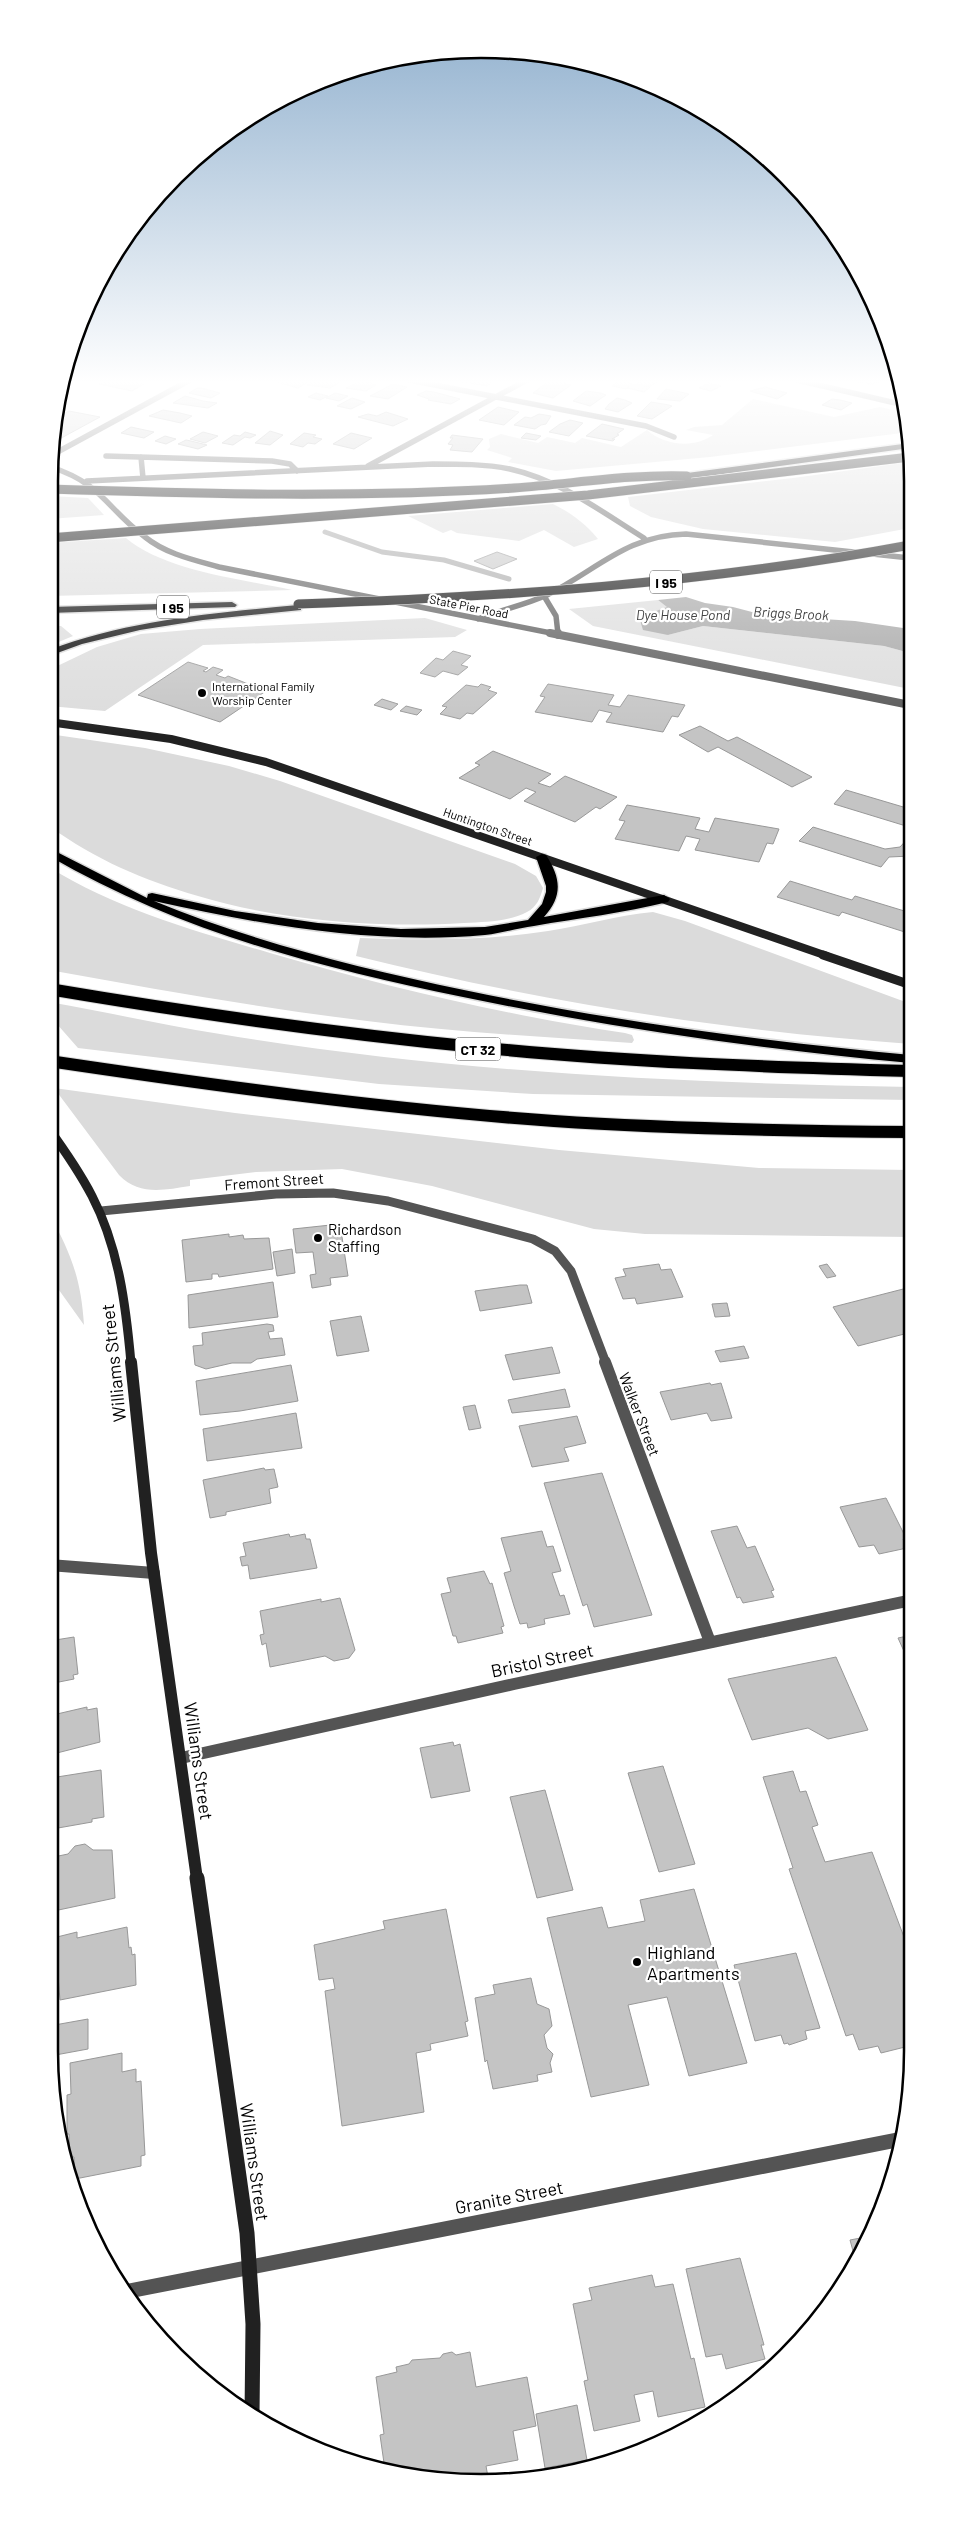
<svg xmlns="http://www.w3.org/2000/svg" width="962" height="2532" viewBox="0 0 962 2532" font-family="Barlow,sans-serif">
<rect width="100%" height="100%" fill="#fff"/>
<path fill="#dbdbdb" d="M753,399l81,18 46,-10 26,6 4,19 -200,25 -154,14 -48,-9 4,-4 -25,-8 3,-3 -1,-8 12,-5 37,9 9,-6 28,6 7,-5 39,9 26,-17c16,15 47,19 66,5l-27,-5 8,-3 28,-2z
M910,462v66l-75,14 -132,-13 -52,-12 -21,-11 -2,-9 165,-19z
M49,496l39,2 16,17 -55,4z
M553,504c18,9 32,19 45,35l-24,8 -30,-17 -25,11 -62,-8 -6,-3 -8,3 -35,-17z
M126,538c39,33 116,41 166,52l-243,6v-53z
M658,600l10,7 -25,8 25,20 35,-9 181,20 26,7v36l-317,-63 -24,-17z
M425,618l42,12 -12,7 -252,8 -98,66 -56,-5v-36l48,-23 44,-13 59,-5z
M49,626h12l12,10 -24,10z
M49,734l96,14 84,18 51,15 235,83 21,12 7,12c-3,10 -6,19 -16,24 -19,10 -42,10 -63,11 -85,5 -184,-2 -266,-27 -55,-16 -102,-36 -149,-70z
M49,867c67,42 146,64 221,86 117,34 235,62 355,80l7,2 2,5 -2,3c-89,-6 -177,-11 -265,-22 -107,-13 -212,-32 -318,-51z
M653,912l32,9 226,83v40c-188,-13 -373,-43 -555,-88l4,-18c63,2 125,3 188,-7 35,-5 70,-16 105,-19z
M49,1002c57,10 114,23 171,32 228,38 460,49 691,53v13l-378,-6 -154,-10 -301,-36 -29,-33z
M54,1088l181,25 324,37 200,18 152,2v67l-266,-3 -51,-5 -162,-43 -90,-17 -86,3 -66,8v6c-26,4 -51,10 -71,-11z
M49,1213c22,41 32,65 35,112l-35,-49z"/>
<path fill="#a2a2a2" d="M686,597l19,6 28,4 19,5 12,-2 26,7 65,4 55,8v24l-26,-7 -181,-20 -35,9 -25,-5 -4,-13 28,-10 -9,-7z"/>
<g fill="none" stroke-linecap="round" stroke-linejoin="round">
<path stroke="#a2a2a2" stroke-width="5" d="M325,532l57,20 62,8 65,19"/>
</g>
<path fill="#c4c4c4" stroke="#989898" d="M108,380h22l-1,1 15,3 -12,7 -33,-7z
M281,380l9,2 8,-2 10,2 -10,6 -22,-6z
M316,380h28l-14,8 -23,-3z
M362,380l14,5 -10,6 -20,-3z
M452,380h43l-8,6z
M550,380l21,5 -18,13 -20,-5z
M642,380h6l9,2 -8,5 -13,-3z
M858,380h27l-13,4 -17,-2z
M619,381l14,3 -7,5 -14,-3z
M709,383l12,3 -10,5 -12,-3z
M393,384l14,3 -19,12 -18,-3z
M633,384l17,3 -6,5 -17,-4z
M765,387l22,6 -10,6 -27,-8z
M197,388h4l19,5 -9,5 -22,-5z
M666,389l19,4 4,1 -9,7 -23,-2z
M426,391l8,1 26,7 -9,5 -23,-4 1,-1 -12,-4z
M586,391l15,2 5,2 -16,11 -17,-5z
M316,393l12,3 -8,4 -12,-3z
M335,393l13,3 -9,5 -13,-3z
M185,396l18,5 14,2 -9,5 -35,-5z
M352,398l13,4 -14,7 -14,-3z
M617,398l8,2 7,3 -14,9 -13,-3 4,-5z
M832,399l8,1 12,3 -11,7 -19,-5z
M651,402l18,3 3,1 -20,13 -15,-3z
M498,407l21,5 -15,13 -25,-5z
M163,410l17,3 12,3 -11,7 -32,-7z
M69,411l31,6 -46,25 3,-25z
M386,412l22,7 -15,7 -35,-9 10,-3 9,2z
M539,414l12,2 -5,8 -5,1 -6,4 -21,-4 11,-8 6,1z
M570,420l13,3 -14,13 -20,-4 11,-8z
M602,424l22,5 -7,5 2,1 -7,4h3l-2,2 -27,-5z
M131,427l23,5 -10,6 -23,-5z
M270,431l13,4 -13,10 -15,-2z
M203,432l15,4 -13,7 -15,-4z
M245,432l11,3 -6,3 -5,-1 -12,8 -11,-2 12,-8 6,1z
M304,433l12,2 -3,2 9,2 -7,5 -7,-1 -5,4 -13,-3z
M351,433l21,5 -18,11 -21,-5z
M526,433l15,3 -5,4 -15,-2z
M452,435l31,4 -11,13 -22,-2 3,-5 -5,-1 5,-6h-3z
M165,436l11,3 -10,5 -11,-3z
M186,440l5,1 16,4 -9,4 -20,-5z
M497,552l20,7 -24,10 -19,-8z
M453,651l18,5 -10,9 7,2 -10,8 -15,-4 -8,6 -15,-4 16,-15 7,2z
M188,662l20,6 -5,3 3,1 7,-5 10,3 -7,5 9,3 3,-2 38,15 -46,31 -82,-27z
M481,684l10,3 -3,3 9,3 -24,21 -6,-1 -7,6 -20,-5 7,-7 -5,-1 24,-21 12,2z
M548,684l66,11 -6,10 12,2 8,-12 57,10 -7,12 -6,-1 -9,16 -57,-10 6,-9 -13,-3 -7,12 -57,-10 10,-15 -5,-1z
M382,699l16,5 -7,6 -17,-5z
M406,706l16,4 -5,5 -17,-4z
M700,726l28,15 9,-4 75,40 -20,10 -74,-40 -10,5 -29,-17z
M493,751l58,23 -13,9 12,4 15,-11 52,21 -17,12 -4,-2 -21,15 -51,-21 12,-9 -10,-4 -16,11 -51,-21 21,-13 -5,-2z
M846,790l64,19v23l-4,-6 -72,-22z
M627,805l73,13 -5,11 14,3 6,-14 64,11 -6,15 -6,-1 -8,19 -64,-12 5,-11 -14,-3 -7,15 -64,-12 10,-18 -6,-1z
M813,827l72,22 15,-2 10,-11 1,20 -22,1 -8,10 -82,-26z
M790,881l62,19 3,-4 56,17v21l-69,-22 -3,4 -62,-19z
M340,1224l8,52 -18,2 1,7 -19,3 -2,-13 6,-1 -3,-22 -17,1 -3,-24z
M229,1234v3l14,-2 1,4 25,-1 4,31 -54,8 -1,-3h-6v5l-26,3 -4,-42z
M292,1249l3,24 -18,3 -4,-24z
M659,1264l2,6 10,-1 12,28 -46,7 -2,-6 -12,1 -8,-21 11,-2 -3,-7z
M827,1264l9,12 -9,2 -8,-12z
M273,1282l5,35 -89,11 -1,-33z
M520,1285h7l5,18 -52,8 -5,-20z
M911,1287l1,45 -54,14 -25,-39z
M727,1303l3,13 -15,1 -3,-13z
M361,1316l8,35 -32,5 -7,-35z
M267,1324l6,1 1,6 -6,1 2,7 12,-1 3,17 -28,4 -6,4h-19l-26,6 -11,-4 -2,-19 10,-1 -1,-12z
M744,1346l5,12 -29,4 -5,-11z
M552,1347l8,26 -47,7 -8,-25z
M291,1365l7,36 -58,10 -40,4 -4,-34z
M710,1383l1,2 10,-2 11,35 -21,3 -4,-8 -36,7 -11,-28z
M565,1389l5,18 -58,6 -4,-13z
M475,1405l6,23 -12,2 -6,-23z
M296,1413l6,35 -95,13 -4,-32z
M577,1416l9,27 -22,5 5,13 -37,6 -13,-41z
M264,1468l1,2 9,-1 4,18 -9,2 2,14 -45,9v3l-16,3 -7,-38z
M602,1473l50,142 -58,12 -7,-23 -4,2 -39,-123z
M886,1498l20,40 -3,1 4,9 -28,6 -5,-9 -15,2 -19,-40z
M737,1526l10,22 8,-2 19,44 -3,1 3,6 -31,6 -3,-6 -3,1 -26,-67z
M542,1531l5,16 6,-1 8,25 -9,2 8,23 4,-1 6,19 -26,5 1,5 -17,4 -1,-5 -7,1 -6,-18 -10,-33 7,-2 -10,-33z
M289,1534l1,3 15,-3 1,5h4l7,29 -67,11 -2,-14 -6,1 -2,-9 6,-1 -3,-13z
M484,1571l6,13 2,-1 12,43 -3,1 2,6 -45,10 -2,-7h-3l-12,-42 10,-2 -4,-14z
M340,1598l15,52 -6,8 -15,3 -9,-5 -55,11 -4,-24 -4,2 -2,-10 4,-1 -4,-23 61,-12v3z
M912,1635v34l-14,-31z
M74,1637l4,37 -5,1 1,4 -25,5v-43z
M836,1657l32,73 -40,9 -20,-11 -56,12 -24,-61z
M87,1707v3l10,-2 3,34 -51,13v-46l8,-1v6z
M453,1742l1,4 6,-2 10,47 -39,7 -11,-50z
M663,1766l32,98 -36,8 -31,-99z
M101,1770l3,47 -12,2v3l-34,6v7l-9,2v-63l8,-2v5z
M793,1771l7,21 6,-1 12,34 -6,2 13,35 47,-10 41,109v84l-32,8 -3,-7 -19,4 -6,-16 -7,2 -57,-167 4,-1 -30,-91z
M545,1790l28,100 -36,8 -27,-101z
M85,1844l8,6h19l3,48 -66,14v-54l19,-4 7,-8z
M694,1889l53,174 -58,13 -22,-79 -39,8 21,80 -58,12 -44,-179 55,-11 6,21 37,-7 -5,-21z
M446,1909l22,112 -3,1 3,14 -38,8 1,6 -15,3 8,59 -82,14 -17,-135 10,-2 -2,-11 -14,2 -5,-35 71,-16 -2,-8z
M127,1927l2,21 2,-1 1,8 3,-1 1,31 -76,15 -2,-24 -9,1v-38l28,-7v6z
M796,1953l24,75 -15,3 2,8 -18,6 -1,-2 -4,1 -3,-9 -26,6 -21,-76z
M531,1978l6,26 12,5 3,17 -8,9 3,13 6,6 -3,9 2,9 -15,3 1,6 -45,8 -6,-29 -2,2 -10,-64 20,-4 -2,-9z
M88,2019v30l-38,7 -1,-30z
M122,2053v19l14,-3v13l5,-1 4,74 -4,1v10l-66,13 -1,-22h-4l-1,-23h-2v-39l4,-1 -1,-31z
M871,2236l-2,6 -13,20 -6,-22z
M740,2258l24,87h-3l4,14 -39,10 -4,-15 -16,3 -20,-88z
M652,2275l3,12 18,-3 18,75 3,-1 11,49 -47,10 -5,-26 -19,4 6,26 -46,10 -10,-50 4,-1 -15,-76 19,-4 -3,-12z
M452,2352l4,3 14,-3 6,35 51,-10 9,49 -23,5 5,29 -32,6 2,11 -64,3 -39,-10 -5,-35 4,-1 -8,-57 21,-5 -1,-5 13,-3 3,-4 28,-2 3,-4z
M577,2405l10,55 -42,8 -9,-54z"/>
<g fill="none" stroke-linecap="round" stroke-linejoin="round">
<defs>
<path id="primary" d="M49,989c142,24 284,44 427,58 145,15 290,20 435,24
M49,1061c168,25 336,48 505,60 119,8 238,10 357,11"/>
<path id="highway" d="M910,443v5l-223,31 -4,-3 4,-3z
M232,602l5,3 -2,2 -186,6v-6z
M298,605l3,1v4l-98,10 -63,10 -58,14 -33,12v-6c80,-30 164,-37 249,-45z
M49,848l98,50 1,-4 4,-1 83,18 83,12 83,6 84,-2 43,-7 14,-16 4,-12v-6l-10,-29 6,-3 4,1c15,23 17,41 -2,62l120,-22 6,4 -2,3c-44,11 -89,16 -134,24 -16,2 -32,7 -49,9 -110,10 -223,-10 -331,-34 100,41 205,67 310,89 148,31 297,51 447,65v8c-151,-14 -300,-35 -448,-66 -146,-30 -285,-66 -414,-141z"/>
</defs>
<use href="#primary" stroke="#dbdbdb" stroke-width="14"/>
<use href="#highway" stroke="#dbdbdb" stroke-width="3"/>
<path stroke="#545454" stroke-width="5.5" d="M409,380l237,46 28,11
M797,380l107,25
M52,455l138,-75
M106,456l166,5 18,3 7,7
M141,457l2,21
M368,466l159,-86
M51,467c52,17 55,41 94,70 21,17 49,23 74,30l337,67
M87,481l346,-17c26,0 52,0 77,5 50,11 92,43 134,69
M544,596l12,20 2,18
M478,619c22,-9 47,-14 69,-24 50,-25 80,-60 139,-61l224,24"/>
<path stroke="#545454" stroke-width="8" d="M550,633l360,72
M558,633v2"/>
<path stroke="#545454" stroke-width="9" d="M101,1211l175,-17 57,-1 55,8 145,38 22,12 16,20 35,92"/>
<path stroke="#545454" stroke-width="12" d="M605,1362l105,280
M49,1565l105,8
M181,1758l333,-74 398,-84"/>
<path stroke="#545454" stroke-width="15" d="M124,2292l778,-153"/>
<path stroke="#212121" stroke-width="8" d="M49,722l122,17 95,23 561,194"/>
<path stroke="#212121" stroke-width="9" d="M823,955l88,30
M49,1129c16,22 31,44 43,67 27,52 34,111 39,167"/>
<path stroke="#212121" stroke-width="12" d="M131,1362l20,191 46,326"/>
<path stroke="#212121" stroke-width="15" d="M197,1878l50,355 6,91 -1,91"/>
<use href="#primary" stroke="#000" stroke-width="12"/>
<use href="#highway" fill="#000" fill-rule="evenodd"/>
<defs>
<path id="highway-bridge" d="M49,489c154,5 310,9 465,-1 58,-4 115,-14 173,-12
M49,538l539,-43 322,-38
M298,604c206,-7 409,-21 612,-59"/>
</defs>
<use href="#highway-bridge" stroke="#dbdbdb" stroke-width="10" stroke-linecap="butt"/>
<use href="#highway-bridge" stroke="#000" stroke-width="9"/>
</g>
<linearGradient id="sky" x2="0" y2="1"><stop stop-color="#8cadcc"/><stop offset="0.52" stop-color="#fff"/><stop offset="1" stop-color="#fff" stop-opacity="0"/></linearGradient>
<rect width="962" height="734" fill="url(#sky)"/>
<g fill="#000" stroke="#fff" stroke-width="2">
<circle cx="202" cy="693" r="5"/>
<circle cx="318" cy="1238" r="5"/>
<circle cx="637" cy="1962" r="5"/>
</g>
<g text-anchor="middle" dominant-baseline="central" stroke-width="4.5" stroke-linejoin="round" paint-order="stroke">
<g font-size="12" fill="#000" stroke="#fff">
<text transform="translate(469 606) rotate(11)">State Pier Road</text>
<text transform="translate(488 826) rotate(19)">Huntington Street</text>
</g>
<g font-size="12" fill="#000" stroke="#fff" text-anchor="start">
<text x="212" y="686">International Family<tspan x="212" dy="14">Worship Center</tspan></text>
</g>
<g fill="#fff" stroke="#4c4c4c" stroke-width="1">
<rect x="650" y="570.5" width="32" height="23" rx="4"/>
<rect x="157" y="595.5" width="32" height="23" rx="4"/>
<rect x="455.5" y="1037.5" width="45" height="23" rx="4"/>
</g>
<g font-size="14" font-weight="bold" fill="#000">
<text x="666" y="582">I 95</text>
<text x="173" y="607">I 95</text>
<text x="478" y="1049">CT 32</text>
</g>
<g font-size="14" font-style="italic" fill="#434343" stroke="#fff">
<text transform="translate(791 613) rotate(3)">Briggs Brook</text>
<text x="683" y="614">Dye House Pond</text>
</g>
<g font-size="15" fill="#000" stroke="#fff">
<text transform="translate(274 1181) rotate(-4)">Fremont Street</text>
<text transform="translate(640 1414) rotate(69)">Walker Street</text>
</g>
<g font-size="15" fill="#000" stroke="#fff" text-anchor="start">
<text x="328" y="1229">Richardson<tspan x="328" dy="17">Staffing</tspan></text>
</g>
<g font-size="18" fill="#000" stroke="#fff">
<text transform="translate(113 1363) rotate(-96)">Williams Street</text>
<text transform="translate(542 1660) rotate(-12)">Bristol Street</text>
<text transform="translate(199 1761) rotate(82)">Williams Street</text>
<text transform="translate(255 2162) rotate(82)">Williams Street</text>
<text transform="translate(509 2197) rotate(-11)">Granite Street</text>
</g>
<g font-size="18" fill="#000" stroke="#fff" text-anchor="start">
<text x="647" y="1952">Highland<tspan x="647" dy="21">Apartments</tspan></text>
</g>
</g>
<path d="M0 0H962V2532H0ZM481 58H481A423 423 0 0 1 904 481V2051A423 423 0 0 1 481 2474H481A423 423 0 0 1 58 2051V481A423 423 0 0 1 481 58Z" fill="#fff" fill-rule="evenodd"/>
<path fill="none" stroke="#000" stroke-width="2.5" d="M481 58H481A423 423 0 0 1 904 481V2051A423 423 0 0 1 481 2474H481A423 423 0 0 1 58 2051V481A423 423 0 0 1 481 58Z"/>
</svg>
